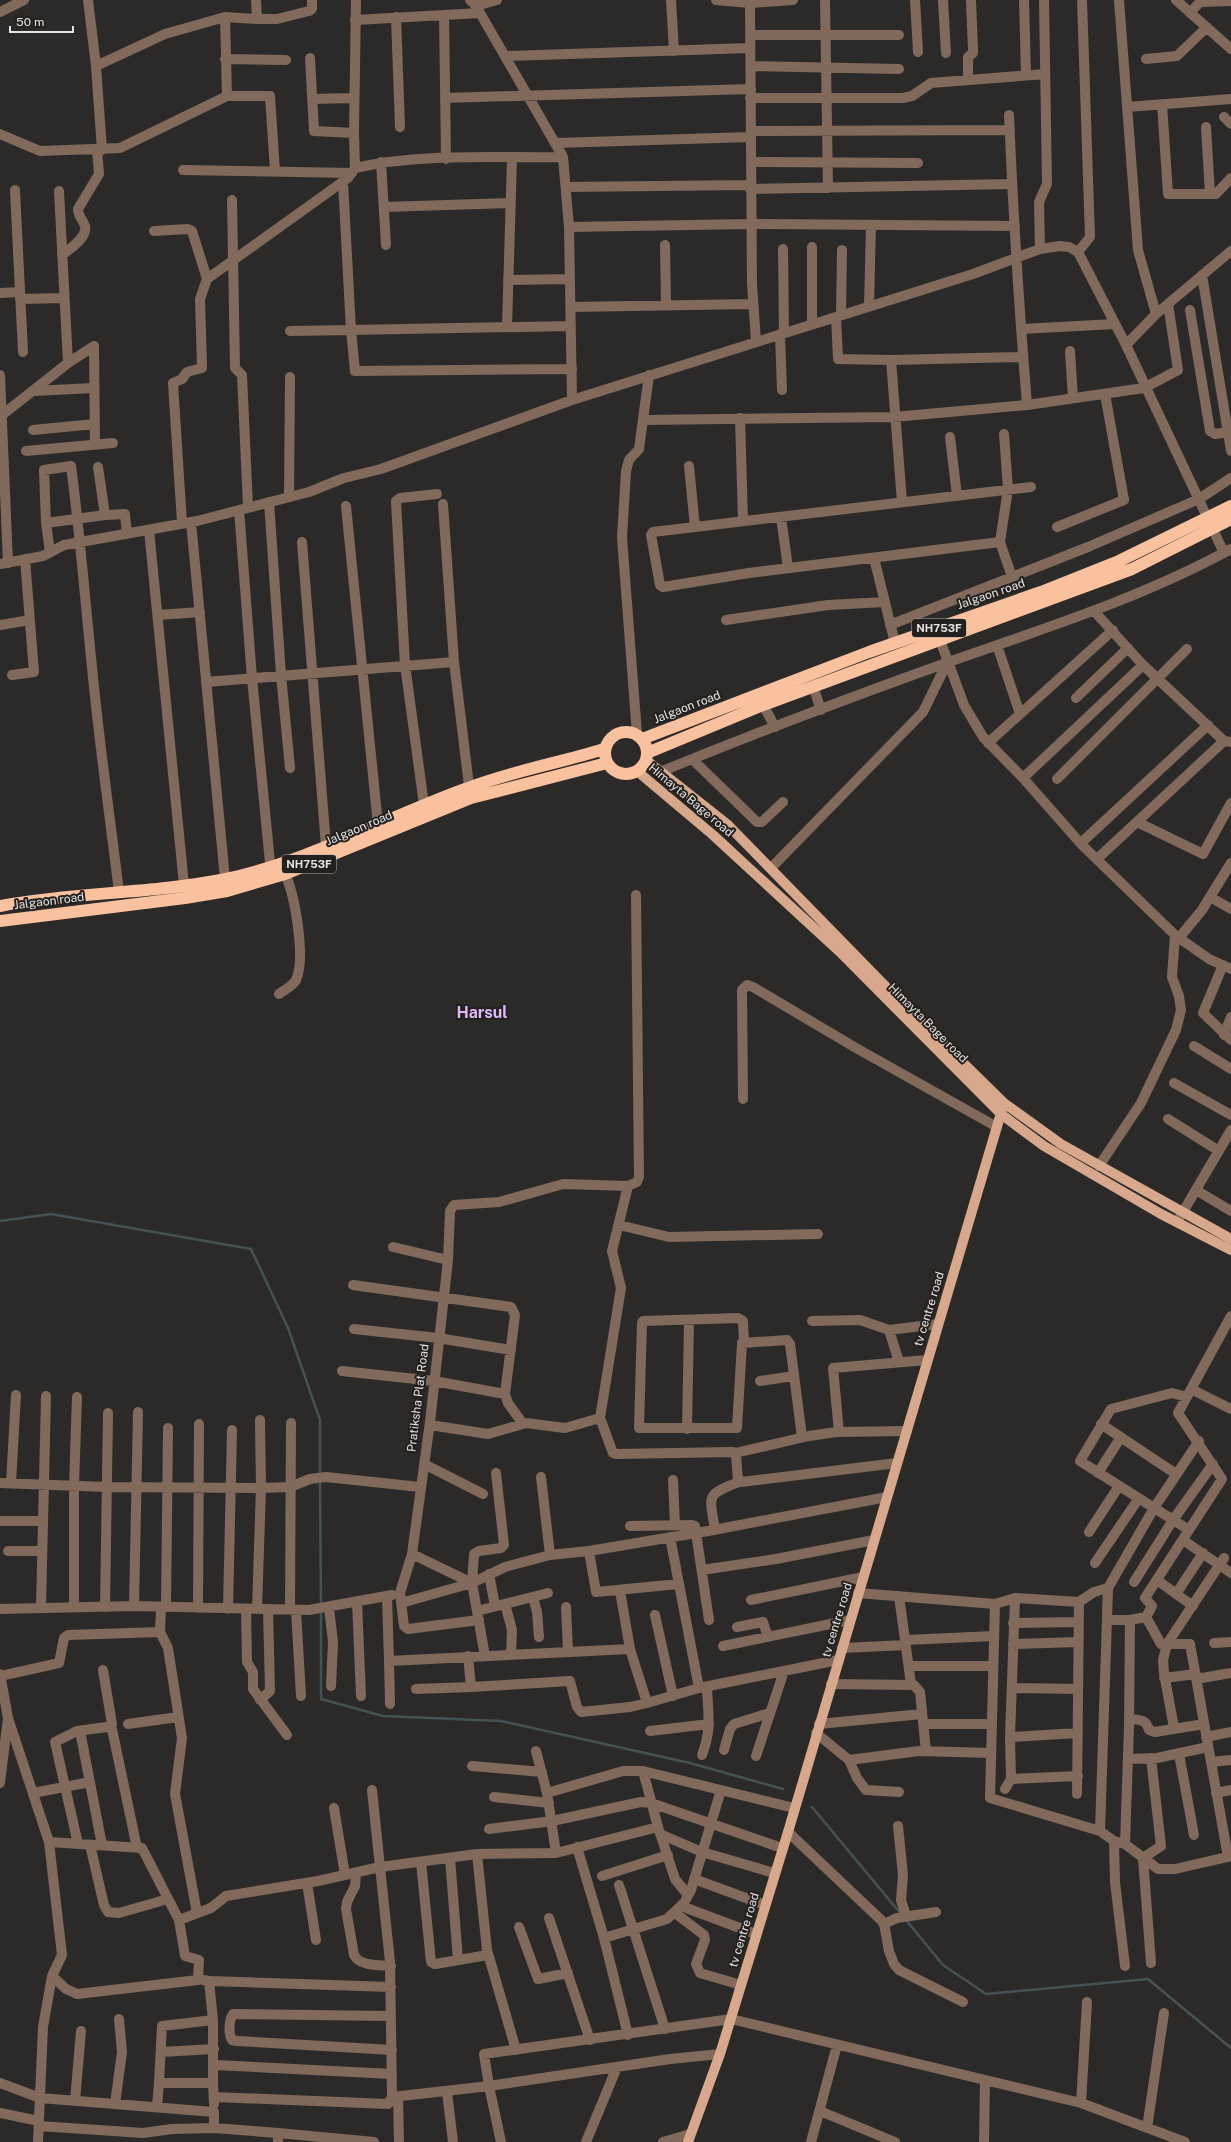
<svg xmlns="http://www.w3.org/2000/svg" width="1231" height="2142" viewBox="0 0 1231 2142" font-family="'Public Sans',sans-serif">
<rect width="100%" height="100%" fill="#2c2a28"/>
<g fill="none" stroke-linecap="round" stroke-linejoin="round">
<path stroke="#455254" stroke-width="2.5" d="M0,1221l51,-7 200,35 37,79 32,92v55
M320,1480l1,125
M321,1610v89l62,17 118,5 189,42 93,26
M812,1807l89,107
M906,1920l37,45 43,29 162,-15 83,69"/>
<path stroke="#816a5c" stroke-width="10" d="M88,0l8,66 6,84
M256,0l1,19 -32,-2 2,79h43l5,75
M470,0l6,6 87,151 6,70 3,173
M671,0l3,51
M716,0l34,3
M825,0l3,188
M915,0l3,52
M943,0l3,53
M1024,0l2,75
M1119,0l19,250 18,64
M1176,0l55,49
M476,6l21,-6
M0,12l24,-12
M1190,13l10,-11 31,-1
M444,15l2,144
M396,17l4,110
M257,19h20l32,-8 3,-2v-9
M355,20l125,-7
M750,35h149
M505,56l245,-8
M310,58l4,73 40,2
M225,59l61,1
M1146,59l31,-3 30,-29
M96,66l69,-32 60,-17
M751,66l148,3
M968,80v-23l5,-4v-3l-2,-50
M445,98l306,-9
M750,98h153l9,-2 19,-13 114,-9
M312,99l42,-1
M1162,104l6,90h48l15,-16
M1127,107l104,-8
M1009,115c4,97 10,193 18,290
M1224,117l7,7
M1206,127l4,67
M751,131l259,-1
M0,134l40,17 80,-3 107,-52
M555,143l196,-6
M381,162l5,83
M751,162l167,1
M355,168l-1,-35 2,-133
M183,170l169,3
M343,182l8,148 220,-4
M566,187l184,-2
M750,189l262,-5
M15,190l8,162
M232,200l3,168 7,7 6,132
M384,207l126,-4
M569,227l182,-3 264,2
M154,231l33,-2 5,2 15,48
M665,245l1,60
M783,249l1,84
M1040,249l-1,-47 8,-18 -3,-184
M1078,252l12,-15 -8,-237
M62,255c7,-6 26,-17 23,-29 -2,-6 -7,-10 -7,-17l21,-35 -2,-24
M1202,275l29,176
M508,280l62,-1
M0,293l20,-1
M20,299l44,-1
M869,306l2,-81
M571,307l182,-3
M1190,310l20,121 5,3 13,-2
M841,315l1,-65
M836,317l2,42 53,1 132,-3
M812,324v-77
M507,327l5,-169
M1021,329l94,-5
M290,331l61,-1 4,41 217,-2
M780,334l2,56
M756,341l-4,-57 -2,-281 43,-3
M1126,345l30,-31 75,-63
M1070,351l3,47
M891,360l11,142
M68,363l26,-17 1,99
M0,375l8,188
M33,391l61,-3
M2,415l66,-52 -9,-172
M740,418l3,103
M643,420l251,-3 133,-12 117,-17 34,-18 -10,-66
M33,430l62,-6
M1004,434l4,55 -8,53 12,35
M950,437l7,59
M26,451l87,-8
M689,466l6,61
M98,467l7,48 20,-1 2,20
M289,497l1,-120
M269,502l12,173 9,93
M443,504l11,158 16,132
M346,506l32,319
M239,510l13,168 19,195
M105,515l-59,8 -2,-53 27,-4c9,67 14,134 21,201 7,75 18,150 27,225
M781,517l7,51
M191,522l34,357
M46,523l4,29
M182,523l-9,-140 9,-4 5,-7 15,-4 -2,-69 7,-20 141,-101 7,-10c67,-15 140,-10 208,-11
M1057,527l67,-27 -19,-106
M149,530l35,355
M302,542l24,304
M1000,542l-251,31 -86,14 -3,-2 -9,-50 2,-3 378,-45
M874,558l21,85
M0,564l43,-8 21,-11 133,-24 112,-29 35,-14 37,-9 191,-69 401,-126 67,-25 20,-3 9,1 9,5 48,93 98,208
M1094,611l49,54 81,76 7,1
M158,615l42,-3
M726,620l102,-15 57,-3
M0,625l30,-5
M890,625l198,-78 111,-48 32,-21
M940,640l24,65 19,32 40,41 59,67 93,90 34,24 22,10
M997,645l23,69
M12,675l22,-3 -9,-113
M206,682l248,-20
M813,686l8,24
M1076,698l52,-50
M763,705l12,22
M637,734l-15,-196 4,-67 3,-11 10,-11 10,-74
M988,743l125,-113
M692,759l65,63h5l21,-20
M660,772c98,-40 199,-78 300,-114 92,-32 185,-62 271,-109
M1023,778l120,-113
M1057,779l130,-130
M425,812l-20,-147 -9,-164 4,-3 37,-4
M1137,822l66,32 28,-51
M1081,843l127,-118
M1097,859l127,-118
M771,868l152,-156 24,-49
M1210,897l21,12
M1179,938l23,-28 29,-47
M1223,965l-20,48 28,27
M279,994c5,-4 14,-8 17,-14 10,-21 -1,-85 -11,-106
M1224,1035l7,-18
M1194,1046l37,23
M1174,1083l57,32
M743,1099l-1,-109 5,-5 6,2 103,61 141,79
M1168,1119l51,32
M1099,1166l42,-63 35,-73 5,-20 -2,-14 -7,-19 3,-42
M1196,1190l35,21
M1177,1222l54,-92
M619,1225l50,12 149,-3
M393,1247l55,13 -18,162 -18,132 -12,39 4,33 4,3 71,-9
M448,1260l2,-49 4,-6 45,-3 64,-18 65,2 9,-4 2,-5 -3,-282
M353,1285l158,22 4,8 -10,79 3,9 15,21
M812,1321l48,-1 29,10 49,-6
M354,1329l84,9 73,12
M889,1330l10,32
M744,1342l-1,-21 -5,-3 -95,3 -1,2 -3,105h98l5,-85 45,-3 3,4 12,93
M342,1371l92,10 71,13
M760,1381l34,-5
M1191,1389l40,20
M1187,1397l-15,-4 -61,16 -31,52 109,69
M600,1418l13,35 3,1 117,-2 3,3 2,25 3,2 156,-19
M1101,1424l75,50
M430,1425l58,9 38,-11 39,5 35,-10 21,-130 -9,-37 16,-65
M687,1429l2,-108
M839,1432l-6,-64 94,-8
M735,1453l74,-17 27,-4 71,-1
M424,1464l59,30
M1098,1473l23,-36
M541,1477l9,78
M673,1480l2,45
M0,1483l107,4 154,1 29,-1 20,-8 16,-2 94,10
M11,1483l5,-88
M0,1521h43
M630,1526l62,-1 3,1 14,94
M715,1530c-5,-34 -11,-35 24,-48
M1089,1532l30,-46
M670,1537l29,151
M1183,1540l48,33
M8,1551h34
M589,1551l7,41 83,-8
M412,1554l60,29 33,-16 45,-12 39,-4 119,-20 179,-34
M1095,1563l44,-65
M702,1570l74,-11 98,-19
M489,1574l6,32
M1157,1580l36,26
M1134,1582l39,-62 40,-56
M620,1591l10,58
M858,1593l137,11 -5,194 110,33 14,10 11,3 4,-117 1,-107 16,-3 6,-11 -7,-8 77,-119 -44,-66 53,-97
M1176,1594l27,-41
M387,1596l2,65 241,-12 17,54 52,-15 139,-28
M899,1596l12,88
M533,1597l4,15 2,25
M751,1600l112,-23
M357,1601l4,95
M1079,1602l15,-10 14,-4
M401,1603l71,-20
M505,1604l7,26 -1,24
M995,1604l20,-6 64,4 -2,192
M134,1606l4,-194
M41,1607l5,-211
M74,1607v-121l3,-89
M105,1607l3,-194
M166,1607l2,-179
M566,1607l2,44
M198,1608l1,-184
M329,1608l4,34 -2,44
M0,1609l134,-3 175,4 83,-15
M228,1609l4,-179
M246,1609l1,53 6,10v17l34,46
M257,1609l4,-121 -1,-68
M290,1610l1,-187
M296,1610l5,86
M477,1611l71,-18
M655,1615l18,81
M1146,1617l15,27h29l38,213
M1108,1620h22
M1013,1623l65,-1
M737,1627l26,-5 5,15
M160,1632l8,16 14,90 -7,56 22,119
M905,1640l89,-4
M1214,1643l17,-1
M1013,1644l65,-2
M723,1646l127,-26
M842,1648l64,-3
M468,1656l3,31 99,-6 7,26 4,5 49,-5 17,-4
M485,1656l-13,-73 2,-29 5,-3 22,-3 3,-3 -8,-72
M389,1661l1,43
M909,1666h84
M103,1670l9,54 -2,3
M0,1674l8,44 -8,65
M0,1676l59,-13 5,-25 4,-3 92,-3 1,-25
M1164,1678l32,-4
M1196,1679l35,-6
M831,1684l83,1 6,7 6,59
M1012,1688l66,1
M416,1689l55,-2
M260,1700l10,-9 -2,-82
M8,1718l41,124 93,6 37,72 32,-12 15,-12 92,-15 62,-14 -8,-77
M1129,1719c11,1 17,0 20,11l6,2 49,-8
M128,1724l50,-7
M819,1724l103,-10
M924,1724h68
M1174,1728l-10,-55 -1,-13 4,-16 57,-86
M80,1731l22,114
M650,1731l59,-7
M816,1733l33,27 70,-9 72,2
M1010,1737l68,-4
M1206,1737l25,-5
M724,1750l6,-21 4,-5 36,-11
M536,1751l11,42 9,60
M1179,1754l15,81
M702,1755c10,-26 6,-40 5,-68
M756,1756l28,-85
M1151,1758l10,88 -18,12 8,105
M1128,1759l29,-1 51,-11
M849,1760l8,18 9,12 33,2
M1211,1762l20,-2
M472,1766l70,6
M1011,1779l67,-3
M1005,1789l6,-10 -1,-42 5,-139
M33,1793l57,-11
M547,1793l76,-22h20
M1216,1793l15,-3
M494,1797l55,6
M334,1808l11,67
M794,1808l-151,-37 15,56 -102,26 -79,1 -97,13 10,95 2,135 97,-11 -5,-32 247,-35 350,84 104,39
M898,1826l5,49 -2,25 5,16
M489,1829l63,-8 89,-19 10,1 131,45
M659,1830l16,49 13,16
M1100,1831l8,-243 46,-80 45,-67
M788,1832l93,88 3,4 5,27 5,13 5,6 64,32
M660,1834l42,18 72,21
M1114,1841l1,41 10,84
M78,1844l-23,-102 22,-11 30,-4 5,2 25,119
M1125,1844l33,25h17l56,-13
M90,1845l14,60 4,7 11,1 49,-14
M577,1847l27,91 24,97
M477,1854l10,96 29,100
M450,1858l8,102
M421,1862l10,100 4,2 53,-9
M356,1873l-1,13 -8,16 -1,7 8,46c5,11 25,10 37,11
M602,1876l66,-21
M694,1879l71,26
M307,1883l9,57
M619,1885l46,144
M681,1906l75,28
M675,1913l29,22 1,5 -9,24 4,9 41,12
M549,1918l41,122
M884,1924l13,-6 39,-6
M519,1927l19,52 30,-6
M604,1938l63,-19 17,-16 7,-13 30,-100
M52,1976l14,13 11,5 121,-14 1,-20 -14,-4 -6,-36
M209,1981l182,6
M391,2016l-158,-2c-4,6 -5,20 -1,26l5,1 155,9
M213,2020v63
M161,2052l53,-3
M215,2065l177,9
M0,2083l40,15 174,14v16l64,5v9
M159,2083l3,-57 51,-6 -4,-39 -6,-1
M447,2092l6,50
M214,2097l174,7 4,-7
M398,2097l1,45
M75,2101l6,-70
M1081,2103l6,-101
M115,2104l7,-52 -3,-33
M157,2107l2,-24h54l1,21
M820,2111l75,31
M0,2113l39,8
M39,2126l104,7 29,-4 42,-1
M1147,2128l17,-115
M278,2133l96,9
M38,2142l5,-115 9,-51 10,-21 -13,-113
M501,2142l-12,-56 181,-27 50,-5
M586,2142l31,-75
M663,2142l27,-8
M811,2142l26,-97
M984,2142l1,-61"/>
<path stroke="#d8a88c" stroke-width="10" d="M646,760l82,65 165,169 111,109 57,41 170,95
M637,771l76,64 127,117 161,162 43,32 117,68 70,36
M688,2142l32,-88 68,-222 216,-729"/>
<path stroke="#fac19f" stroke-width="12" d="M605 753a21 21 0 1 1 42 0a21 21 0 1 1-42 0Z
M642,739l227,-87 172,-60 78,-31 112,-55
M647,753l116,-48 369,-136 99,-50
M0,906c74,-14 151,-12 226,-27 84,-18 161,-62 242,-91 44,-17 91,-25 136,-39
M0,921l185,-23 42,-7 58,-17 186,-76 136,-35"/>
</g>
<g text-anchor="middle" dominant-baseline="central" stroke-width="4" stroke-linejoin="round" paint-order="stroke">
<g fill="#23201e" stroke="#aca9a8" stroke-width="1">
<rect x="912" y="619" width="54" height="18" rx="3"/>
<rect x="282" y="855" width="54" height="18" rx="3"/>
</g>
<g font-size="11" font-weight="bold" fill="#e6e4e3">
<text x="939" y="628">NH753F</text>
<text x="309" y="864">NH753F</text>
</g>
<g font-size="12" fill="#e6e4e3" stroke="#23201e">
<text transform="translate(991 594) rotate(-19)">Jalgaon road</text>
<text transform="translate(687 707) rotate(-21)">Jalgaon road</text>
<text transform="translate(691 800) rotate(40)">Himayta Bage road</text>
<text transform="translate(359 828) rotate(-23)">Jalgaon road</text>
<text transform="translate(49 901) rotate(-7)">Jalgaon road</text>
<text transform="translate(928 1023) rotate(45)">Himayta Bage road</text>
<text transform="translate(929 1309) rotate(-73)">tv centre road</text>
<text transform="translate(418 1398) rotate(-83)">Pratiksha Plat Road</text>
<text transform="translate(837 1620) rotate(-73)">tv centre road</text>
<text transform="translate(744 1930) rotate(-73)">tv centre road</text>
</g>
<g font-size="16" font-weight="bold" fill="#ddb9fc" stroke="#23201e">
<text x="482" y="1012">Harsul</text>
</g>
</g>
<path d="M10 26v6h63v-6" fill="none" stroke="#e6e4e3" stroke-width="2"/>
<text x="16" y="26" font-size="12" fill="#e6e4e3" stroke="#23201e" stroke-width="3" paint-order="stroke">50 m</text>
</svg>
